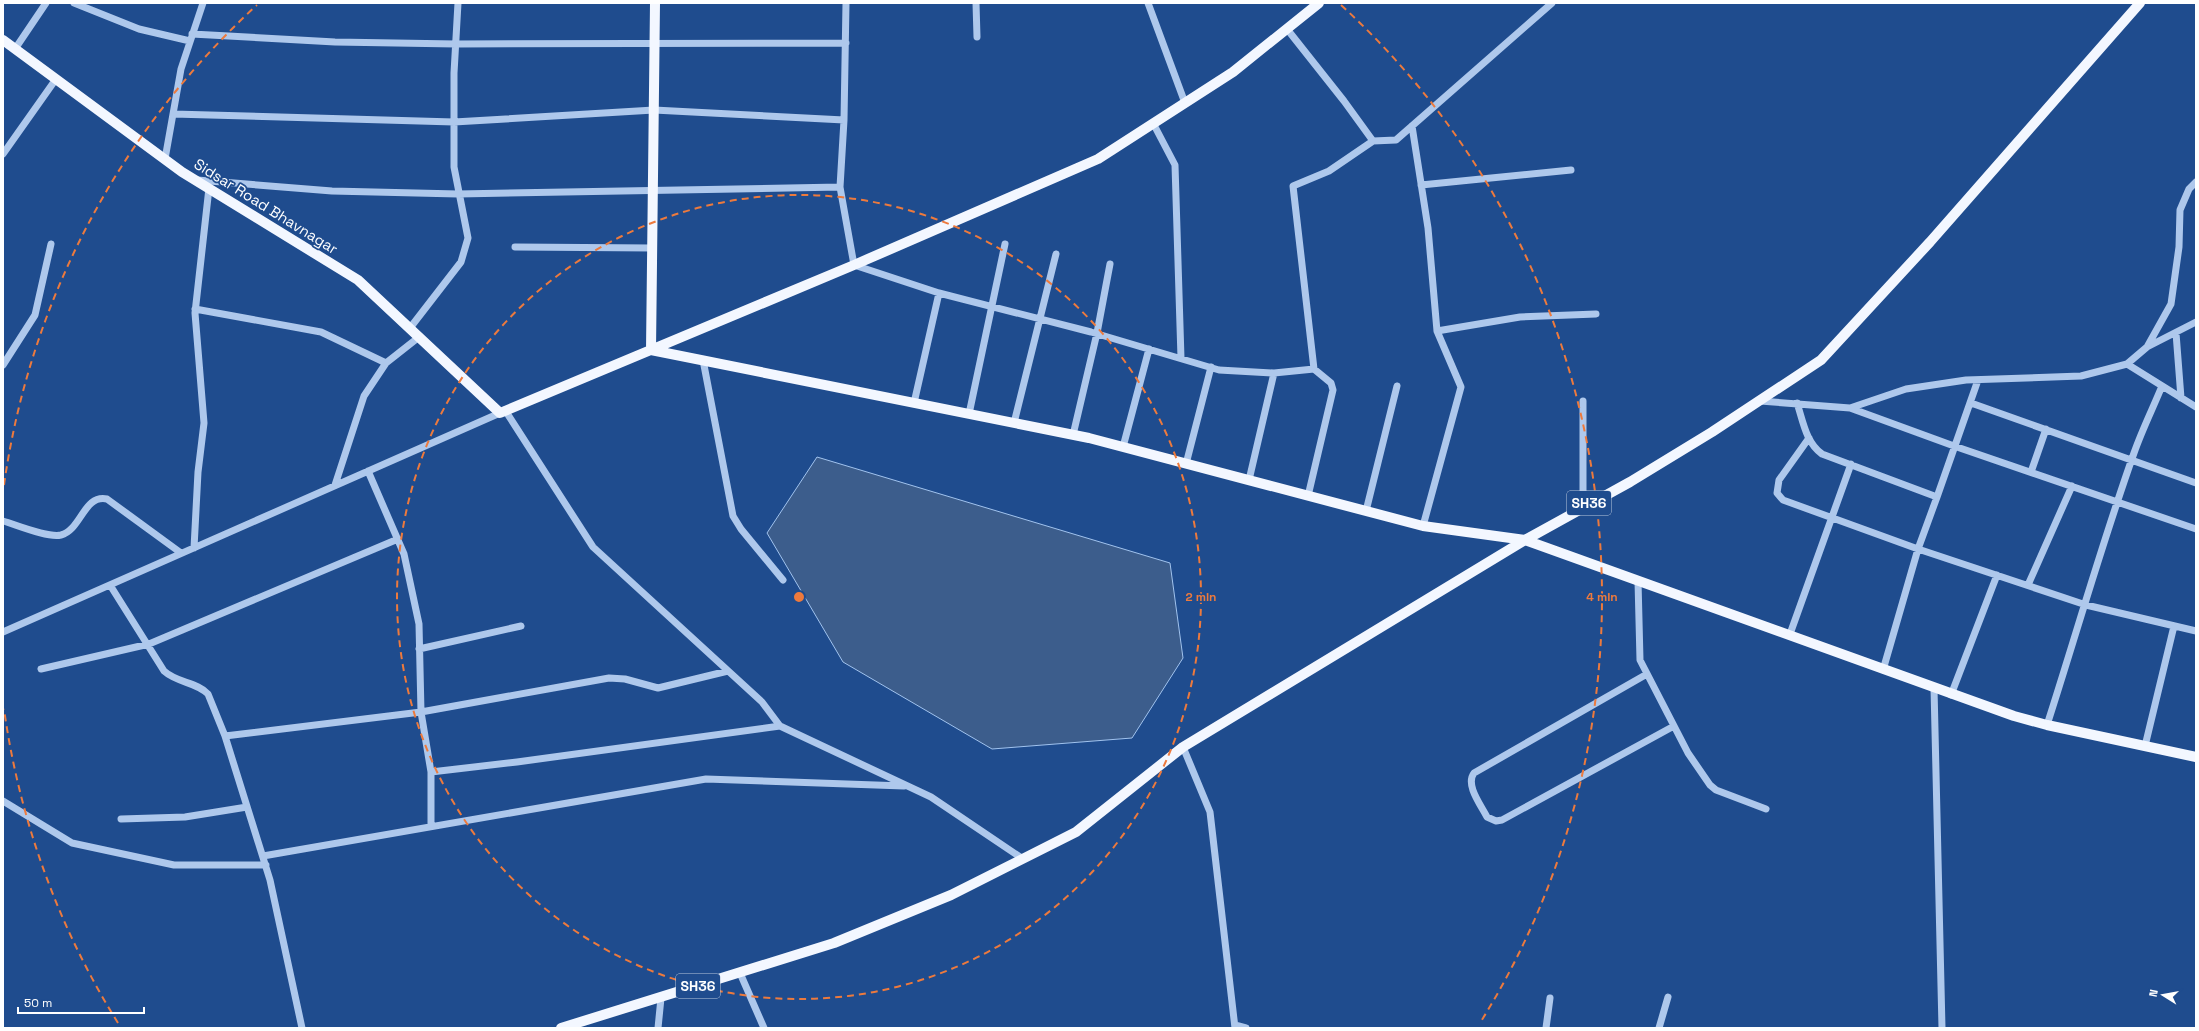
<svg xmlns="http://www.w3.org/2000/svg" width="2199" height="1031" viewBox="0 0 2199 1031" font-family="'Space Grotesk',sans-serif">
<rect width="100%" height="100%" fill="#1f4c8e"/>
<path fill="#3c5d8c" stroke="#a1c3ee" d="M817,457l353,106 13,95 -51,80 -140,11 -149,-87 -76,-129z"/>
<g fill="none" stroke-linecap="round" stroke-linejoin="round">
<path stroke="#aec8ec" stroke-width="7" d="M74,3l65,26 51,12
M846,3l-2,117 -4,67 14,78 85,28 152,39 128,38 55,3 40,-4 -21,-183 36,-15 44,-30 -29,-40 -57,-72
M976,3l1,34
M1148,3l37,100
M192,34l143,8 121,2 390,-1
M15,49l31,-46
M173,114l281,8 200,-12 190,10
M1153,123l22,42 6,193
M1412,126l16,102 9,103 83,-14 76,-3
M1373,141l23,-1 156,-137
M3,154l53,-75
M165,159l16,-90 22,-66
M197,180l135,11 126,3 382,-7
M1421,185l150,-15
M515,247l137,1
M195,309l126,23 65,31
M410,328l51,-66 7,-24 -14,-71v-94l4,-70
M2176,333l5,65
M2147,347l49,-25
M703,360l30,156 8,13 42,51
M2127,364l69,43
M3,365l32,-50 16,-71
M1583,401v105
M1760,401l90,7 56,-19 60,-9 115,-4 46,-12 20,-17 24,-43 8,-57 1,-37 9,-21 7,-7
M914,403l25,-110
M1797,403c6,18 9,40 25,51l115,43 41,-117
M1971,403l225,80
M1850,408l104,38 242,83
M505,410l88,137 169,155 18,24 151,71 92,62
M969,414l36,-170
M1014,423l42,-169
M1073,435l24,-102 13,-69
M1809,438l-30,42 -2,13 6,7 135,49 168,56 110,26
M1123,447l26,-98
M1186,464l25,-97
M368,471l36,83 15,70 2,88 10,60 86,-10 263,-36
M2031,472l15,-43
M1249,480l25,-107
M335,485l29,-89 22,-33 33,-26
M1308,496l25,-106 -2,-7 -17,-14
M1366,511l31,-125
M3,521c14,4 44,17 58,14 20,-5 23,-41 46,-36l74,54
M1423,526l38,-139 -24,-56
M194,548l4,-76 6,-49 -9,-110 14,-125
M1638,581l2,79 48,93 22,32 6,5 50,19
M110,585l54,86c13,12 33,11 44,23l17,42 45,144 32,148
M2028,585l44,-99
M3,632l497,-219
M1790,634l61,-170
M419,649l102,-23
M41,669l108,-25 249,-105
M1883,670l35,-121 19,-52
M1647,674l-173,99c-9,12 7,32 13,44l9,4 6,-1 172,-94
M1934,688l8,340
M1951,695l46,-120
M2047,725c29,-90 55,-182 87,-272 8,-23 19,-45 28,-67
M225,736l196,-24 188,-34 16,1 33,9 70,-17
M2145,746l29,-120
M1183,747l27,65 25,216
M431,772v54
M3,801l69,42 102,22h92
M121,819l64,-2 62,-10
M263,856l443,-77 198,7
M740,973l24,55
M1235,1025l11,3
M658,1028l3,-30
M1546,1028l4,-30
M1659,1028l9,-31"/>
<path stroke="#f3f7ff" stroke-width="10" d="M655,3l-4,347 438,88 334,88 102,14 489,176 33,9 149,32
M3,40l179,132 176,108 142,133 354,-148 244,-106 135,-87 86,-69
M561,1028l273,-85 117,-48 125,-63 107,-85 342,-207 105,-58 82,-50 109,-72 109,-118 210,-239"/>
</g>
<g fill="none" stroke="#ed7a3d" stroke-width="2" stroke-dasharray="7 5">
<circle cx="799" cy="597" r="402"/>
<path d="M118 1023A803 803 0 0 1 4 709M4 485A803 803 0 0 1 257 5M1341 5A803 803 0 0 1 1480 1023"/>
</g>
<g text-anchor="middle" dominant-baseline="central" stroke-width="3.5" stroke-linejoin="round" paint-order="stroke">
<g fill="#1f4c8e" stroke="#bcc9dd" stroke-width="1">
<rect x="1567" y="491" width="44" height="24" rx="3"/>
<rect x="676" y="974" width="44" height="24" rx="3"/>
</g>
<g font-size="14" font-weight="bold" fill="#fff">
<text x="1589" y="503">SH36</text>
<text x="698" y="986">SH36</text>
</g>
<g font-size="15" fill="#fff" stroke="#1f4c8e">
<text transform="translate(266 206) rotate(32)">Sidsar Road Bhavnagar</text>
</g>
</g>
<circle cx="799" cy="597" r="6" fill="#ed7a3d" stroke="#1f4c8e" stroke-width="2"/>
<g font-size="12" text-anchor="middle" font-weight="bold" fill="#ed7a3d" stroke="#1f4c8e" stroke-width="3.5" stroke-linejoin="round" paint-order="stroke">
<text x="1201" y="601">2 min</text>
<text x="1602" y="601">4 min</text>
</g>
<rect width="2199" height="1031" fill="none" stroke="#ffffff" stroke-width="8"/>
<g transform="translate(2163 995) rotate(281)" stroke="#1f4c8e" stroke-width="3" paint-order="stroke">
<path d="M0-3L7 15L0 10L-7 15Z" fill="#ffffff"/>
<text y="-6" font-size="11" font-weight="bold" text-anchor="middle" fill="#ffffff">N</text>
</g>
<path d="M18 1007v6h126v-6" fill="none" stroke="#ffffff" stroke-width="2"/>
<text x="24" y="1007" font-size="12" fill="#ffffff" stroke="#1f4c8e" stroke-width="3" paint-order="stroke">50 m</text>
</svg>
